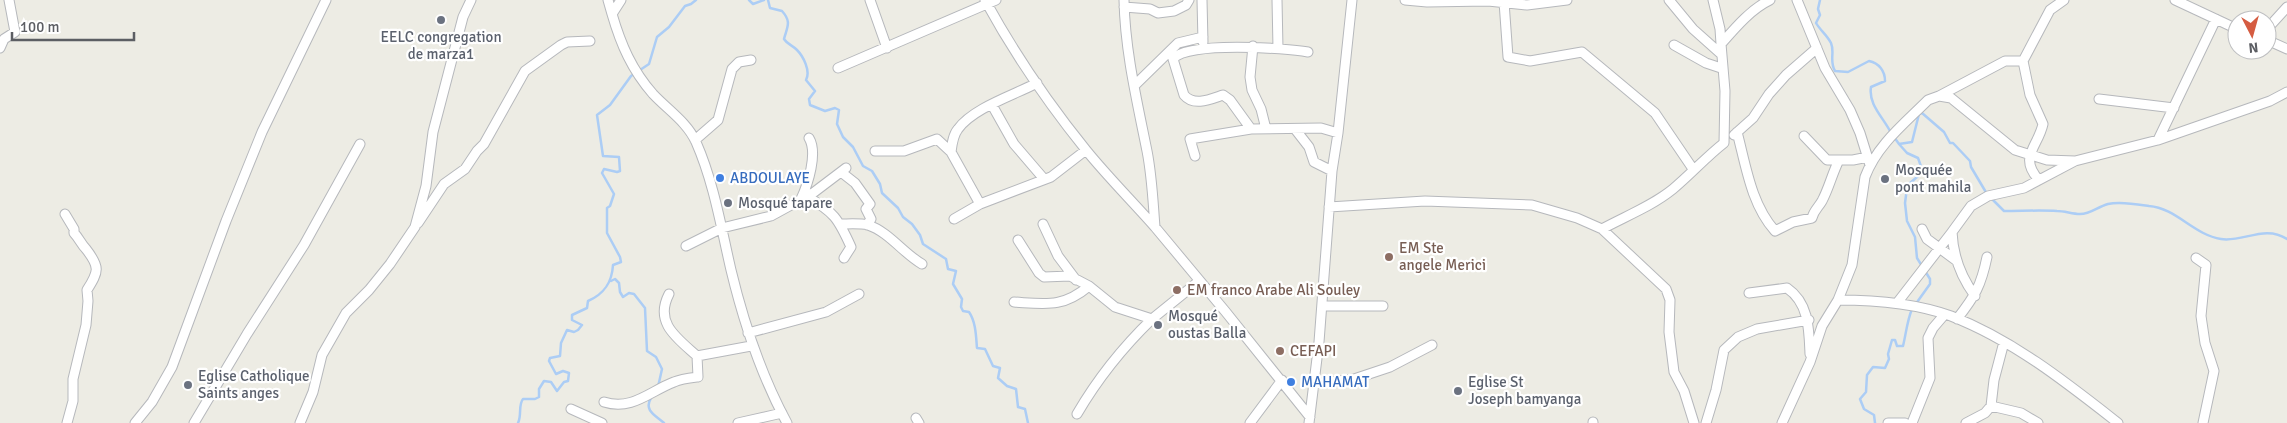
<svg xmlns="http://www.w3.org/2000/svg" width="2287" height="423" viewBox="0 0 2287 423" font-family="Signika,sans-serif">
<rect width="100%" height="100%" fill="#edece4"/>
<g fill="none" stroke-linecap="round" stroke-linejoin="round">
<path stroke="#accdf5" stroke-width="2.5" d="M749,0l4,4 11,-4
M768,0l2,8 12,3c10,11 5,16 2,28 3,5 8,6 13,11 6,6 14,21 9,30l9,11 -6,8 1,6 15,6 10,-3 4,2 -2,14 6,13 10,10 10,19 9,5 8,13 2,9 16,15 5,9 9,7 8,11 3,9 23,15 2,10 8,2 -3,13 9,15 -1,8 2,4 6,1c7,10 7,25 8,36l8,1 8,17 7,2 -2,10 9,8 9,3 2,18 7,2 3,14
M1820,0l-2,9 2,6 -4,8c4,7 11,12 15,20 4,9 -2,18 4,28l13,1 21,-11c10,2 16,10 16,20l-14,6c-3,18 13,31 20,46
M1894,137l5,7 13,-2 7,-28 3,-1 22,19 6,11h3l17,18 1,6 16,27
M1899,144l8,9 11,5 5,14 -13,11 -3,5 -2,15 2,18 8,16 2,21 13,21v5l-15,21
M1991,198l13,13c18,0 36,-1 53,0 8,0 15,3 23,3 11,0 17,-7 28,-10 12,-3 28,0 41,2 27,2 45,29 72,33 21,4 44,-15 66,0
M611,281l4,-2 4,4 1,9 3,5 6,-4 5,1 11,14 2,43 9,6 6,12 -4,18
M651,398c-8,13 6,18 13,25
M518,423c4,-8 0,-18 5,-24h12l4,-2v-8l5,-8 7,1 6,9 7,-9 4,-1 1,-8 -6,-2 -7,3 -7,-13 1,-3 10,-2 1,-13 6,-13 7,2 4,-2 4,-5 -10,-5v-5l15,-7 1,-7c16,-7 24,-18 25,-36l8,-3 -1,-5 -13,-24v-25l3,-2 4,-12 -12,-21 2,-4 13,3 3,-1 -1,-14 -16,-1 -6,-41 13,-10 21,-29 18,-12 8,-27 12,-10 16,-21 6,-2 5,-4
M1875,423l-1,-8 -10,-6 -4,-10 6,-7 1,-17 6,-8 12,1 4,-9 -1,-5 4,-14h3l2,6h6c3,-12 4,-25 9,-37"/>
<defs>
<path id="minor" d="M608,0l4,14
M621,0l-9,14c9,31 20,56 41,80 15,16 34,28 43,48 18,41 25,85 35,128 13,54 30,105 56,153
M870,0l17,48
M985,0c29,53 63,103 101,150 21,26 46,51 69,77 -2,-25 -3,-51 -8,-76 -10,-50 -22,-100 -23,-151
M1202,0l1,42
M1277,0l1,48
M1405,0l22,2 61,-1 39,4 40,-5
M1669,0l24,29 28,25
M1713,0l7,29 1,15
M1797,0l28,68 25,42 10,23 10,32
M2175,0l62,29
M1504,2l4,55 22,4 52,-9 73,61 38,56
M1124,7l26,2 8,4 16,-2 12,-6 3,-5
M2267,29l20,-22
M2267,40l20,9
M1674,45l32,18 15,5
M1253,46l-3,31 2,13 9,19 5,20
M0,48l4,-9 11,-7 -6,-32
M1308,52c-22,-4 -122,-11 -135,7l11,36c10,12 27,4 39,0l7,5 21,29 70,-1 17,5
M838,68l158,-68
M1134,86l44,-43 25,-6
M1939,96l66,-35h18
M2099,99l75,9
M992,105l22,39 30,35
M1295,129l14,18 5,15 18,9
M1737,132c9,34 14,72 38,99l18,-9 19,-4c2,-8 6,-10 10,-17 7,-13 10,-27 17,-41
M1734,135l19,-17 16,-24 17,-19 31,-27
M1804,136l23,24h26l15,-3
M695,140l23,-20 14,-51 7,-7 12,-2
M2158,140l58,-121
M875,151h29l33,-12 14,13
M1195,156l-5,-17 61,-10
M841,172l14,11 15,21 -4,5 5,10 -4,6
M2039,180c-21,-23 -1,-33 4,-56l-13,-29 -7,-34 27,-51 14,-10
M806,196c28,16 32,22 45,51l-7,11
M801,199c7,-15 17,-46 8,-61
M980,204l-29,-52c1,-8 2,-17 7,-23 15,-21 56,-34 79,-46
M1329,207l96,-6 107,4 45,13 25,11 64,60 4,11 -1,32 5,40 10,19 10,32
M65,214l9,15v4c5,5 7,11 12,16 14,18 13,22 1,41l1,11 -2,24 -13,54v22l-6,22
M954,219l26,-15 71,-27 35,-27
M418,223l26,-39 21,-15 12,-18 7,-7 41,-73 36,-26 6,-3 23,-1
M840,224c8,0 20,-1 28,1 21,7 35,28 54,39
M1043,224l15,32 18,24
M1155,227l70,84 85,106
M1602,229c24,-13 50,-23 71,-40 18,-15 33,-32 51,-46l1,-52 -4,-47c14,-16 30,-35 49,-44
M1922,229l5,10 30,22
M1018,240l21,33 5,4 26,-1 19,10 26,21 37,12 47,-38
M686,246l36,-18 49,-12 42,-23 33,-25
M2196,258l10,7 -5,51 4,27 9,28 -11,52
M1749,293l38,-5c22,15 22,41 23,66
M1975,296c-14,-19 -22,-40 -23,-64l19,-26 17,-10 36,-8 51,-27
M1838,300c37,0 77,3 113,16 62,24 116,67 167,107
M1014,302c32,2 49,6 75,-16
M1897,303l55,-71
M1322,306h61
M1957,319c18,-23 24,-33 30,-62
M748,333l78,-21 33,-18
M697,356l54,-10
M1315,384l39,-5 36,-12 42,-22
M604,402c28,9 46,-11 70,-20 7,-3 16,-4 24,-5l-1,-21c-20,-18 -43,-33 -28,-62
M1991,406l30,7 17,10
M571,409l31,14
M1077,414c21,-36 45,-66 75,-95
M916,418l3,5
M135,423l17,-21 20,-35 54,-146 36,-89 64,-132
M194,423l53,-89 57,-89 56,-101
M300,423l13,-31 9,-37 24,-42 23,-23 21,-26 25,-37 11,-41 7,-54 30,-115 8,-17
M738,423l44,-10
M1250,423l32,-43
M1309,423l10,-81 13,-171 6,-38 14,-133
M1593,423v-1
M1706,423l10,-33 8,-40 14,-13 19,-8 52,-9
M1782,423l28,-61 12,-36 16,-26 14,-35 13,-88c12,-32 39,-53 63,-77l11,-4 12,2 64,52 32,10 28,1 83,-21 112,-39 17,-9
M1888,423h17
M1912,423l18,-45 -2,-40 5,-10 12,-14
M1966,423l19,-10 6,-7 3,-26 10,-38"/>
</defs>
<use href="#minor" stroke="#b6b8bc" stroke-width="11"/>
<use href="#minor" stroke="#fff" stroke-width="9"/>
</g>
<g fill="#6b7280" stroke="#fff" stroke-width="2">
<circle cx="441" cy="20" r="5"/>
<circle cx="1885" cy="179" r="5"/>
<circle cx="728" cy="203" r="5"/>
<circle cx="1158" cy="325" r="5"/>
<circle cx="188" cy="385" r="5"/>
<circle cx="1458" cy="391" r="5"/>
</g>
<g fill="#3f7fe0" stroke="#fff" stroke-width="2">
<circle cx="720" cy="178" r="5"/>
<circle cx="1291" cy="382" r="5"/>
</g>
<g fill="#8d6e63" stroke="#fff" stroke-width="2">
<circle cx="1389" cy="257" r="5"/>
<circle cx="1177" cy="290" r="5"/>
<circle cx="1280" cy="351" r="5"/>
</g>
<g text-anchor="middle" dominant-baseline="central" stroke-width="4.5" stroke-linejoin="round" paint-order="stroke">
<g font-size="15" fill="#5b616d" stroke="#fff" text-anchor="start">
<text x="441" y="37" text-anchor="middle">EELC congregation<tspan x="441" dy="17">de marza1</tspan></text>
<text x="1895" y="170">Mosquée<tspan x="1895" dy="17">pont mahila</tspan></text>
<text x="738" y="203">Mosqué tapare</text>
<text x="1168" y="316">Mosqué<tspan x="1168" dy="17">oustas Balla</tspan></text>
<text x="198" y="376">Eglise Catholique<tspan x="198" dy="17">Saints anges</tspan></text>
<text x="1468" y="382">Eglise St<tspan x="1468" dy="17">Joseph bamyanga</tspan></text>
</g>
<g font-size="15" fill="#366cbe" stroke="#fff" text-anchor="start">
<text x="730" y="178">ABDOULAYE</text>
<text x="1301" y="382">MAHAMAT</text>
</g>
<g font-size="15" fill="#785e54" stroke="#fff" text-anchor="start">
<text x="1399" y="248">EM Ste<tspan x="1399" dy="17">angele Merici</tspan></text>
<text x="1187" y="290">EM franco Arabe Ali Souley</text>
<text x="1290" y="351">CEFAPI</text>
</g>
</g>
<g transform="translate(2252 35) rotate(174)"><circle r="24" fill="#ffffff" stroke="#bebfc1"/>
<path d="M0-4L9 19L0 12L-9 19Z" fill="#d55c41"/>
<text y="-8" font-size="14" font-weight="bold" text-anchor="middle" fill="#5c5e63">N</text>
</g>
<path d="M12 32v8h122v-8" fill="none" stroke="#5c5e63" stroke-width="2.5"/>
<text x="20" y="32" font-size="15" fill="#5c5e63" stroke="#ffffff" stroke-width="4" paint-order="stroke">100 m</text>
</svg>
